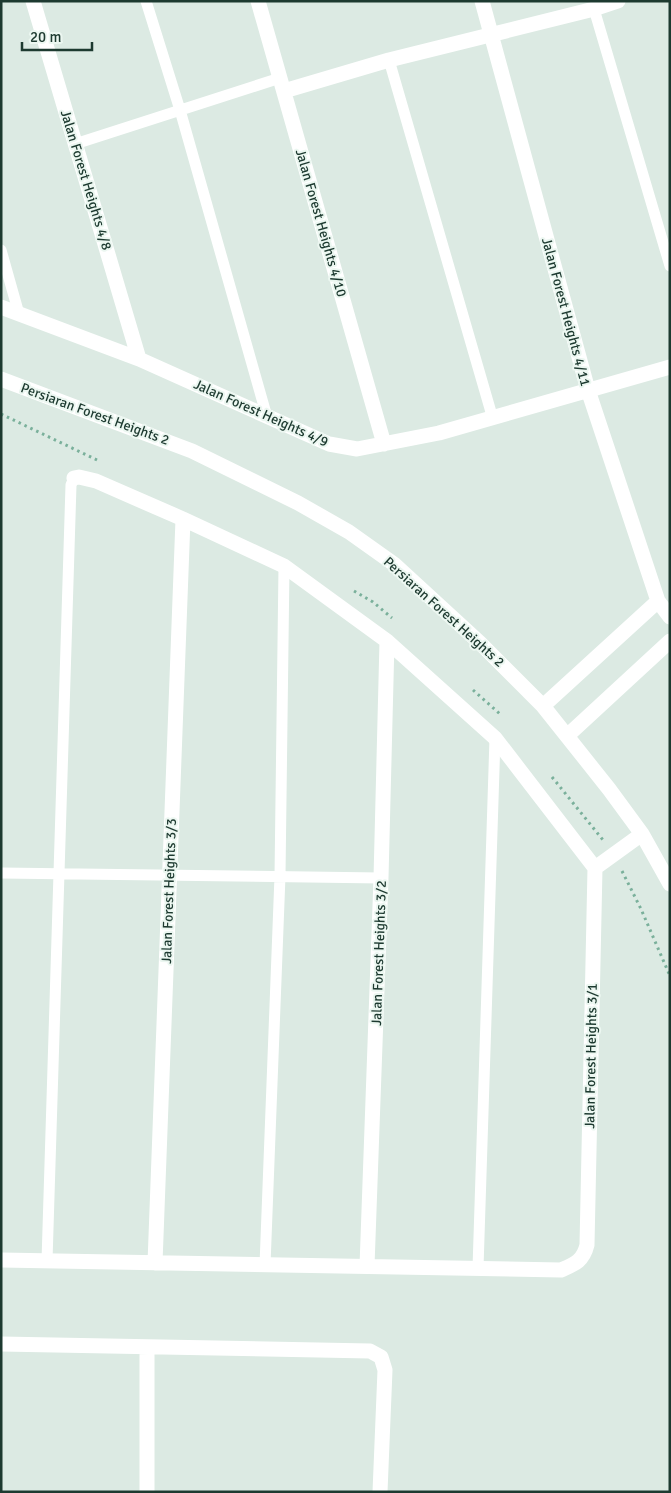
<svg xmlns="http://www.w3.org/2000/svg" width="671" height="1493" viewBox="0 0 671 1493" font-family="Signika,sans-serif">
<rect width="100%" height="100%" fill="#dceae3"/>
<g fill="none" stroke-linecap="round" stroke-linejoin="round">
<path stroke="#7ab09b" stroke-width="3" stroke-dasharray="2.5 4" stroke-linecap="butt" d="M1,414l96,46
M354,591l19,11 19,16
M473,690l27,24
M552,777l51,63
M622,871l19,38 29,67"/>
<path stroke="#fff" stroke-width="11" d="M146,1l34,109 87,307
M594,9l76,257
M389,60l104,359
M75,144l205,-66
M1,250l18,64
M1,873l380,5
M47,1261l24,-776 3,-7
M265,1265l15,-389 4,-310
M478,1268l17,-530"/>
<path stroke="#fff" stroke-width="15" d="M33,1l106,358
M258,1l126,443
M482,1l106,389 70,211 12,16
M284,91l105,-31 205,-51 24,-8
M1,307l138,52 190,85 28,5 82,-16 231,-66
M1,379l191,72 106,52 51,29 45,32 86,79 63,63 66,83 33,45 28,50
M74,478l5,-1 17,4 87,38 101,47 103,75 108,97 100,130
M543,706l115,-105
M567,736l103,-95
M595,868l47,-34
M1,1260l560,10c14,-6 22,-9 26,-25l8,-377
M155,1263l28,-744
M367,1266l14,-388 6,-237
M1,1344l369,7 11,6 4,13 -5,122
M147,1492v-145"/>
</g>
<g text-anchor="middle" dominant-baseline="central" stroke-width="4" stroke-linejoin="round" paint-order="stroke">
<g font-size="14" fill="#1d3a30" stroke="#ecf7f1">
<text transform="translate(86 180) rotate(73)">Jalan Forest Heights 4/8</text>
<text transform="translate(321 223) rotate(74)">Jalan Forest Heights 4/10</text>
<text transform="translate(566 312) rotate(75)">Jalan Forest Heights 4/11</text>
<text transform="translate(261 413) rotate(24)">Jalan Forest Heights 4/9</text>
<text transform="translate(95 414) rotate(20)">Persiaran Forest Heights 2</text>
<text transform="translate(444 612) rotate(42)">Persiaran Forest Heights 2</text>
<text transform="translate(169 891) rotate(-88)">Jalan Forest Heights 3/3</text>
<text transform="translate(379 953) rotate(-88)">Jalan Forest Heights 3/2</text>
<text transform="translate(591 1056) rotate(-89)">Jalan Forest Heights 3/1</text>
</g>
</g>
<rect width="671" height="1493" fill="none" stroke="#1d3a30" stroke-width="5"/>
<path d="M22 42v8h70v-8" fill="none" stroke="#1d3a30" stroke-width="2.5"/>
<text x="30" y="42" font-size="15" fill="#1d3a30" stroke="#ecf7f1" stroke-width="4" paint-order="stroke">20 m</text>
</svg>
